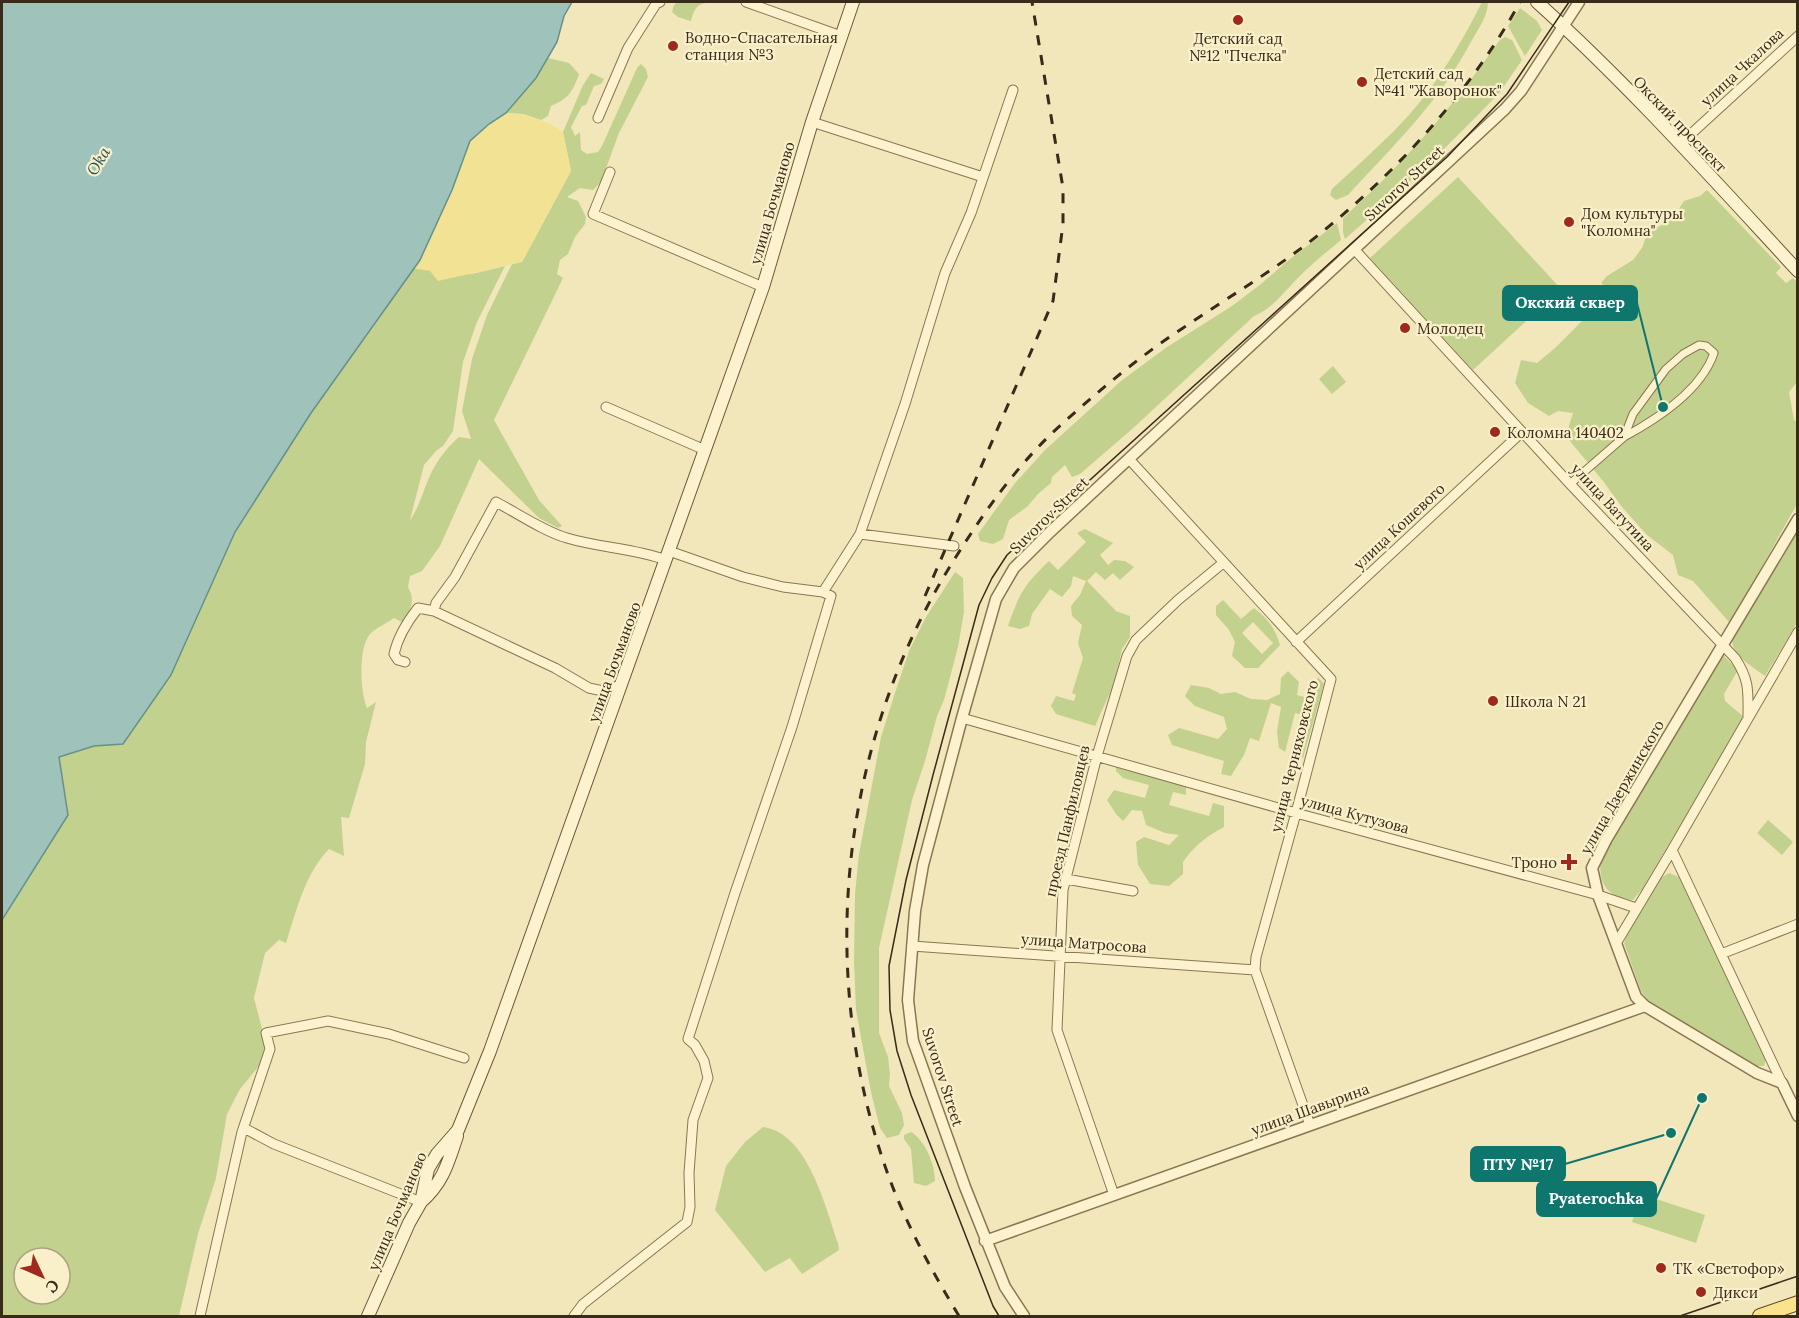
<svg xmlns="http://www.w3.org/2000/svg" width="1799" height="1318" viewBox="0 0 1799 1318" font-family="Lora,serif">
<rect width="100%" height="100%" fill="#f2e7ba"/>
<path fill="#c2d18e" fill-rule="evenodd" d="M677,2h39c-16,1 -21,2 -25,19l-13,-4 -6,-5 2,-7z
M1482,2h6c0,13 -9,26 -16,38 -32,61 -78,105 -124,155l-12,5 -6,-5 2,-6c26,-24 53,-48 77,-74 30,-34 53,-73 73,-113z
M1520,8l17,13 5,9 -17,26 -17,-30z
M1505,37l7,3 10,20 -22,32 -24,25 -53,53 -78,69 -2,-7v-14c59,-53 111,-112 156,-177z
M548,58l21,5 10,11c-7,19 -10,24 -28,32l-3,10 -7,4 -18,-6 -17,-1 30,-35z
M641,64l5,5 2,8 -29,56 -18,49 -8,8 -13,-2 -13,9 11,4 8,16 -1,7 -10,13 -7,17 -8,6 -3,14 6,4 -69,142 45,80 23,26 -4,2 -19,-10 -60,-59 -39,87 -18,25 -12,5 -2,11c8,14 2,22 -4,36l-10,-5c-7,5 -18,10 -24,16 -12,14 -10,58 -3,74l9,-6 -10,40 -1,22 -16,54 -8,-1 3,39 -15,-7c-24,24 -33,63 -43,94l-7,-3 -14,13 -11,45 11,42 -2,21 -23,28 -13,25 -11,64 -18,56 -19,82h-177v-396l66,-105 -9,-58 35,-11 29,-2 48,-69 64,-143 76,-119 66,-91 35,-54 60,6 33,-8 -28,56 -14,40 -10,69 -10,15 -6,4 -13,15 -14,55c8,-11 11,-22 16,-35 7,-19 18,-35 33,-48l12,2 -9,-28 10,-52 15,-44 25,-51 10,-2 49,-91 -8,-39 20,-47 8,-12 13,6 -3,5 -7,2 -8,19 -4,1 -11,21 4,9 5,-4 1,18 6,4 11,-2 4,-6 35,-78zM24,1258h36v36h-36z
M1458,177l103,112 -88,81 -103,-112z
M1707,190l74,77 -5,6 10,10 7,-5 4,4v100l-8,10 5,28 3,2v82l-67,119 -37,-42 -15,-6 -5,-20 -26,-20 -25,-28 -19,-26 -34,-41 -1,-11 5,-16 -15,-2 -9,5 -21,-13 -13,-20 6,-23 16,3 18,-15 50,-50 6,-8 -10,-7 6,-7 26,-16 9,-12 5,-14 26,-16 11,-17 16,-5z
M1337,223l4,17c-16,13 -33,27 -47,42 -13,13 -22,27 -40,34l-123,114 -51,44 -8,3 -7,-12 -13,12 -1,6 -13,11 -10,12 -19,14 -6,19 -10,5 -13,-3 -2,-7 37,-51 30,-33 76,-69 46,-34 65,-41 29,-22 24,-21z
M1333,366l13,16 -14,12 -13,-15z
M1085,529l28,14 -13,12 8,10 6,-5 11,1 9,6 -14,13 -7,-7 -8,7 -9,-8 -9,9 29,30 14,5v21l-8,12 -8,35 -19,42 -39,-12 -5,-8 5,-10 18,5 2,-6 -4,-2 11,-35 -5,-15 4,-18 -10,-9 -1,-10 9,-11 6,-14 -13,-5 -2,10 -9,11 -12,-8 -18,25 -3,12 -9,3 -12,-3c11,-32 16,-41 41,-65l9,9 28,-28 -9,-9z
M1797,529v94l-32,53c-12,-9 -33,-20 -33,-37z
M955,572l8,6 1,34 -6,35 -14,53 -7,16 -12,45 -13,39 -33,148v85l9,24 2,17 -1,12 13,27 2,12 -5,10 -12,3 -7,-10 -9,-36 -15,-82 -2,-49 1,-67 4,-40 22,-117 13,-41 15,-45 17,-34z
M1223,600l18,19 13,-11c14,11 21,20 26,37l-22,23h-13l-13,-12 3,-14 -6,-12 -13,-15v-9zM1253,622l20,21 -11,11 -20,-21z
M1722,654l16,16 -14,24 1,7 19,16 -101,171 -10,12c-26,-4 -33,-13 -33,-39z
M1288,671l11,11 -2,13 15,4 6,-22 6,7 -21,74 -5,-2 10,-40 -13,-3 -10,39 -6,-4 -2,-17 4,-24 -10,-4 -12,38 -9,-3 -6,17 -13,21 -10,-2 3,-13 -52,-16 -4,-10 11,-7 39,11 9,-10 -3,-12 -29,-11 -10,-10 6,-11 18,3 12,6 14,-2 16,7 16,1 13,-6 1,-16z
M1116,767l70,20v8l-13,-3 -4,13 40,11 4,-13 11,3v21c-17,9 -30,19 -41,35v12l-14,12 -19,-2 -12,-19 -2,-23 8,-5 25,8 10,-10 -14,-2 -19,-8 -4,-14 -10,-1 -9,11 -7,-7 -9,-14 7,-10 31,8 4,-13 -26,-7 -7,-7z
M1768,820l25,22 -11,13 -25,-22z
M1669,873l10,4 87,182 -2,7h-8l-105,-61 -10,-14 -17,-48 3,-8 32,-56z
M763,1127c45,6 62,79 75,116l1,7 -37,24 -12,-16 -25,14 -50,-62 11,-44 19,-24z
M911,1132c15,9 24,33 24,49l-9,5 -12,-3 -3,-34 -7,-10v-4z
M1641,1194l64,21 -9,28 -64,-21z"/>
<path fill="#f2e294" d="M506,113c20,1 40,7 57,19l8,39 -49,91 -84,19 -8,-10 -18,-3 8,-8 9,-19 23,-51 18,-49 19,-17z"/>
<path fill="#9fc2bb" stroke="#66908a" stroke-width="1.5" d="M2,2h570l-8,14 -7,26 -21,36 -30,35 -17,11 -19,17 -18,49 -32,70 -109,153 -76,119 -64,143 -48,69 -29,2 -35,11 9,58 -66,105z"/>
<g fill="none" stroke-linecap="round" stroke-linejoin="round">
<defs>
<path id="pedestrian" d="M1570,484l54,-47 9,-23 33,-45 17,-15 16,-9 7,1 8,7c-13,38 -57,66 -90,84"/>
<path id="minor" d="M746,2l95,34
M598,118l30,-70 28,-44 4,-2
M812,122l171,55
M1680,144l118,-108
M610,172l-17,42 170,73
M1354,249l216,235 165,174c15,23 13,33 13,60
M606,407l99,43
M1129,459l202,220 -35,134 -40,144 -1,13 55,155
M860,534l45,-130 40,-131 26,-60 42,-123
M669,551l74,26 40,10 40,5 37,-58 94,12
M1296,642l226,-210
M405,662l-7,-2 -4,-6c4,-18 13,-32 24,-46l16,3
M621,685l-18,6 -14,-3 -34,-20 -121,-57 2,-8 19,-26 41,-75c21,11 49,30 71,36 33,10 67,10 99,22
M962,718l334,95 302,82 38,13
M1066,879l67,12
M1617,942l55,-92
M912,946l343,24
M1721,954l77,-30
M1782,1083l-110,-233 126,-218
M244,1128l30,16 147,58
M1114,1195l-57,-165 6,-140 34,-134 30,-100 9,-16 42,-40 45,-37
M200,1316l42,-184 28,-83 -4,-16 62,-12 61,13 75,24
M574,1316l9,-12 104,-82 3,-15 -1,-34 4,-53 15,-42 -4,-17 -9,-16 -7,-6 47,-146 57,-166 39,-131 -8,-4"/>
<path id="tertiary" d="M1798,519l-192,321 -14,28 6,27 38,102 9,9 112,67 25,10 16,33
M985,1241l660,-235
M1024,1316l-19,-29 -40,-100 -52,-146 -5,-41 7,-89 8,-46 39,-147 34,-119 18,-31 36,-36 455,-423 16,-18 58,-89"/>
<path id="secondary" d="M1537,2c92,83 176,177 261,269
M421,1202c22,-19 27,-39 36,-66
M368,1316l41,-93 12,-21 7,-33 9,-15 21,-24 32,-79 273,-764 49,-165 41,-120"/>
<path id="primary" d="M1760,1316l38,-13"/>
</defs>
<use href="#pedestrian" stroke="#8a7653" stroke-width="9"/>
<use href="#minor" stroke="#8a7653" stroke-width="11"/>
<use href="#tertiary" stroke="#8a7653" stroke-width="13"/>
<use href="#secondary" stroke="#6c5736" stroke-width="14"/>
<use href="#primary" stroke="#574328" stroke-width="16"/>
<use href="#pedestrian" stroke="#fcf3ce" stroke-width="7"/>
<use href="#minor" stroke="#fcf3ce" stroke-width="9"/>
<use href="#tertiary" stroke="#fcf3ce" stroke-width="10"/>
<use href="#secondary" stroke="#fcf3ce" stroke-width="12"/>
<use href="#primary" stroke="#fbe38d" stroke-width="14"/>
<path stroke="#382b19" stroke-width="1.5" d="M999,1316l-6,-10 -82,-211 -14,-44 -7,-41 -1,-44 17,-86 27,-105 46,-170 13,-27 15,-23 440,-398 60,-63 62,-92
M1680,1316l118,-40"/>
<path stroke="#382b19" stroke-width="3" stroke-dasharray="10 10" stroke-linecap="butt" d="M925,596l128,-295 10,-77v-36l-31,-186
M959,1316c-26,-43 -51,-88 -69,-136 -74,-200 -52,-430 59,-612 32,-52 68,-104 114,-145 38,-34 77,-67 120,-95 47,-32 95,-60 139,-96 77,-62 151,-144 198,-230"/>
</g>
<g fill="#9f291d" stroke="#f9f0ca" stroke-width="2">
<circle cx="1238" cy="20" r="6"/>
<circle cx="673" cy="46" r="6"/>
<circle cx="1362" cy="82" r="6"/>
<circle cx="1569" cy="222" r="6"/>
<circle cx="1405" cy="328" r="6"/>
<circle cx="1495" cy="432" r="6"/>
<circle cx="1493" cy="701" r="6"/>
<path d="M1566 853h6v6h6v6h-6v6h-6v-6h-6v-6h6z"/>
<circle cx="1661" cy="1268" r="6"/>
<circle cx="1701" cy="1292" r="6"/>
</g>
<g text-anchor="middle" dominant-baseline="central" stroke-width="4.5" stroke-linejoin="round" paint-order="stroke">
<g font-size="15" fill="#382b19" stroke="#f9f0ca" text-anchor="start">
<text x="685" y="37">Водно-Спасательная<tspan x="685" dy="17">станция №3</tspan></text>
<text x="1238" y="38" text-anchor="middle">Детский сад<tspan x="1238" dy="17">№12 "Пчелка"</tspan></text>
<text x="1374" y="73">Детский сад<tspan x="1374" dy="17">№41 "Жаворонок"</tspan></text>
<text x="1581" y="213">Дом культуры<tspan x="1581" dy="17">"Коломна"</tspan></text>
<text x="1417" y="328">Молодец</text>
<text x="1507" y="432">Коломна 140402</text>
<text x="1505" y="701">Школа N 21</text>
<text x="1557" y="862" text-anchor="end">Троно</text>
<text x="1673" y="1268">ТК «Светофор»</text>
<text x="1713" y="1292">Дикси</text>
</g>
<g font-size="15" fill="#382b19" stroke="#f9f0ca">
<text transform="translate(1742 67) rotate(-43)">улица Чкалова</text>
<text transform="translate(1680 124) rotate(46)">Окский проспект</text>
<text transform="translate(1404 183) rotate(-43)">Suvorov Street</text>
<text transform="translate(772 203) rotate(-74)">улица Бочманово</text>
<text transform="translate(1613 507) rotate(47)">улица Ватутина</text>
<text transform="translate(1049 515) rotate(-44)">Suvorov Street</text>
<text transform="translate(1399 526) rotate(-43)">улица Кошевого</text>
<text transform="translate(614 662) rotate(-70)">улица Бочманово</text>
<text transform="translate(1294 756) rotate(-76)">улица Черняховского</text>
<text transform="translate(1622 787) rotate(-60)">улица Дзержинского</text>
<text transform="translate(1355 814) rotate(15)">улица Кутузова</text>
<text transform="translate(1067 821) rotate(-77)">проезд Панфиловцев</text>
<text transform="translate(1084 943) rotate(4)">улица Матросова</text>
<text transform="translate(943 1077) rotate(72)">Suvorov Street</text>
<text transform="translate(1310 1109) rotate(-20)">улица Шавырина</text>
<text transform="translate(397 1211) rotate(-67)">улица Бочманово</text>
</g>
<g font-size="16" font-style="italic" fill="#275859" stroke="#f9f0ca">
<text transform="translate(98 161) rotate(-59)">Oka</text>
</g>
</g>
<path fill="none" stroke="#0f766e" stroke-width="2" d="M1663 407L1637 303M1671 1133L1565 1164M1702 1098L1656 1199"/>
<g fill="#0f766e" stroke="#f9f0ca" stroke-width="2">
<circle cx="1663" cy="407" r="6"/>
<circle cx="1671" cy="1133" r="6"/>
<circle cx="1702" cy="1098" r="6"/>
</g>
<g fill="#0f766e" stroke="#0f766e" stroke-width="2">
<rect x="1503" y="286" width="134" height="34" rx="6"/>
<rect x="1471" y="1147" width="94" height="34" rx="6"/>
<rect x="1537" y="1182" width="119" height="34" rx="6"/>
</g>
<g font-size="16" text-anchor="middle" font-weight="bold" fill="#fff">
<text x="1570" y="308">Окский сквер</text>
<text x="1518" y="1170">ПТУ №17</text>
<text x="1596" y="1204">Pyaterochka</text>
</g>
<rect width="1799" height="1318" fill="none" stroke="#382b19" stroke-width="6"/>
<g transform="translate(42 1276) rotate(134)"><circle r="28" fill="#f9f0ca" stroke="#aca183" stroke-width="1.5"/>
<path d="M0-4.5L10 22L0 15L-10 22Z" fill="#9f291d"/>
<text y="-9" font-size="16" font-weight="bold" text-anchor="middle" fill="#382b19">С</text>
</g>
</svg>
